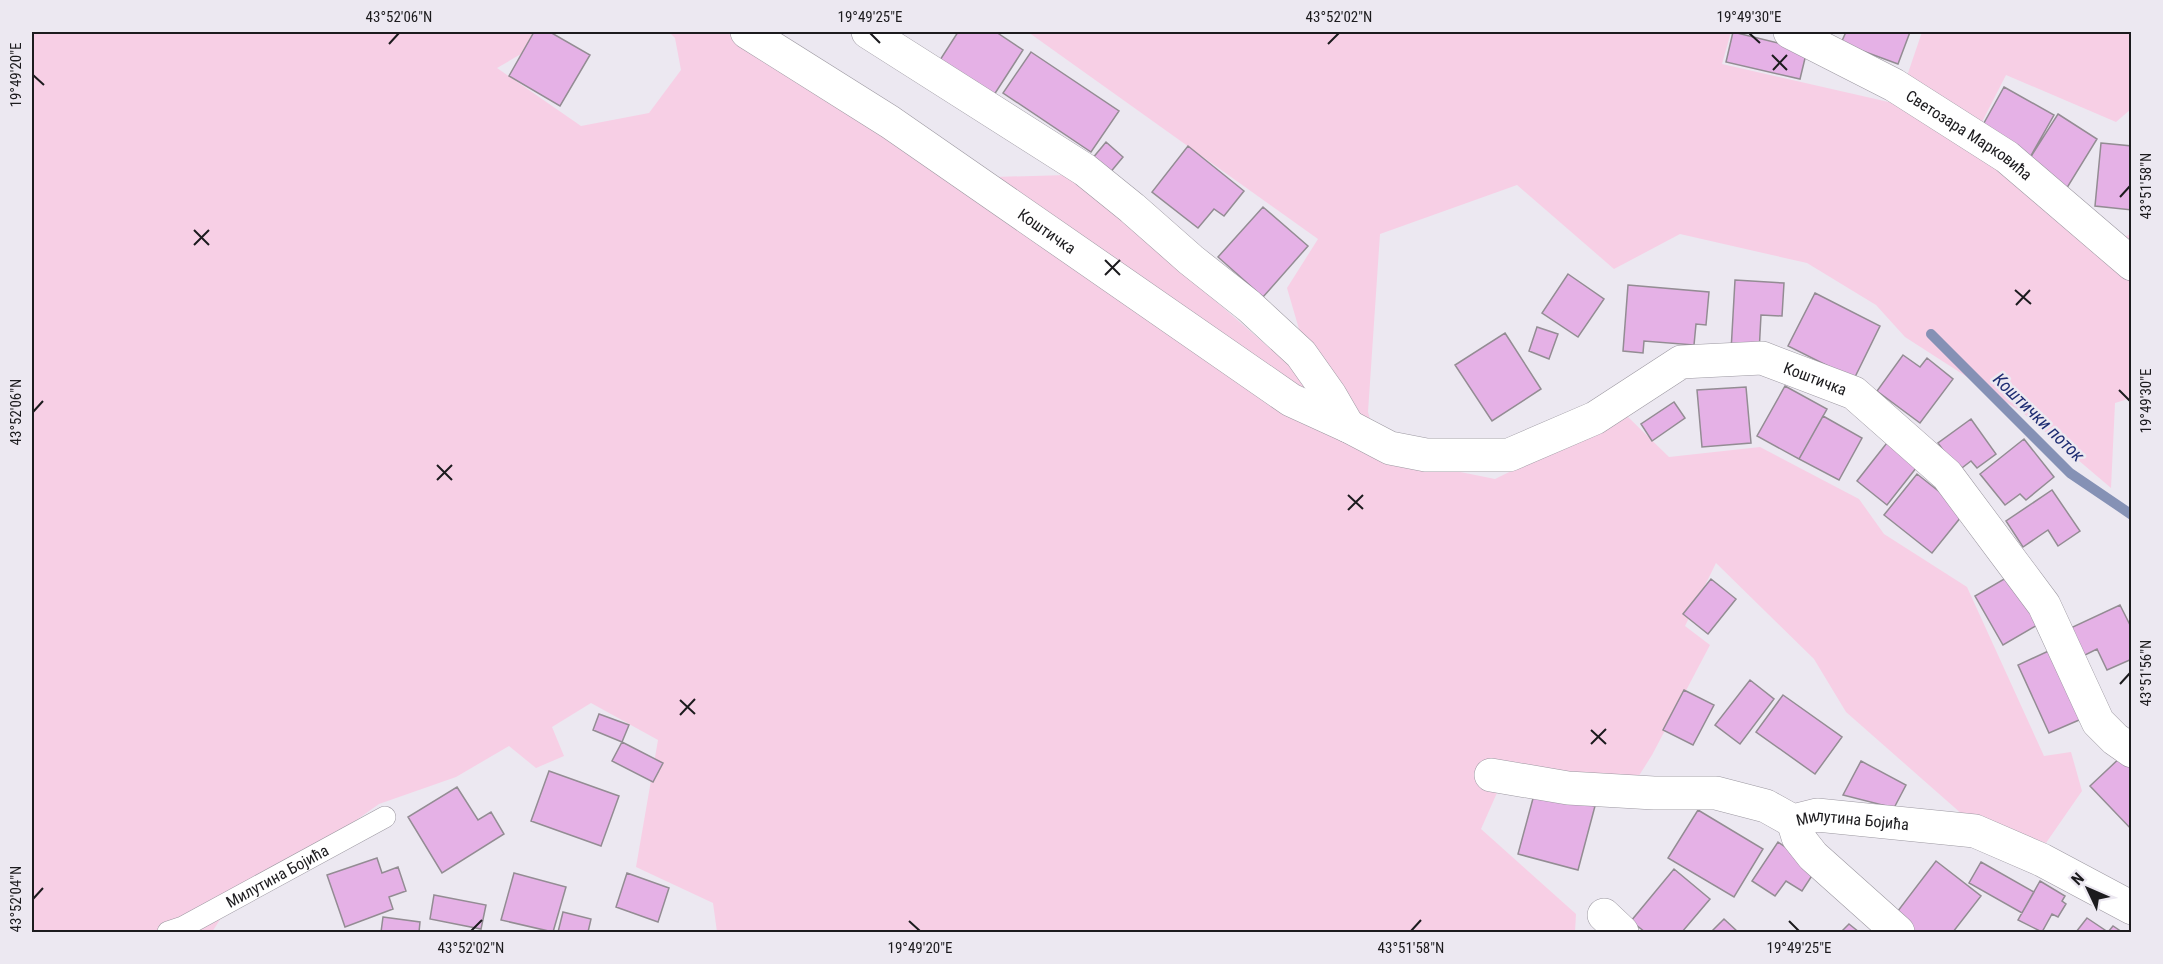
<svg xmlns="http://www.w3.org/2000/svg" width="2163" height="964" viewBox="0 0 2163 964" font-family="'Roboto Condensed',sans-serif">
<rect width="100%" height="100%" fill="#ece8f1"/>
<path fill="#f7cfe5" d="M32,32h527l-62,36 84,58 68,-13 32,-43 -6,-32 -6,-6h57l158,101 110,44 73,-2 100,84 119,103 72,50 -59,-83 -12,-41 31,-49 -290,-207h703l-9,32 171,39 14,-27 15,-44h209v77l-15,13 -110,-47 -25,49 140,114 10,-4v164l-16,5 -4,85 -88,-75 -118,-76 -29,-32 -69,-42 -127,-29 -66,35 -97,-84 -137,49 -12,178 13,44 114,23 131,-64 43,42 91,-10 99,52 25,35 83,53 77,169 27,-4 11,39 -36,52 -83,-28 -117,-103 -32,-53 -98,-96 -31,63 25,19 -58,110 -17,27 -127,-14 -27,61 95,85 -1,18h-858l-4,-29 -77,-36 22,-127 -67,-37 -39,24 12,29 -28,12 -27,-22 -53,31 -77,27 -156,111 -11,17h-180z"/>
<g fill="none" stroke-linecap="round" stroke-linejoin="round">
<path stroke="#8591b5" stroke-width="10" d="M1931,334l139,139 62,42"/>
</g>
<path fill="#e5b1e6" stroke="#938c93" stroke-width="1.5" d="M534,32h16l40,23 -30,51 -51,-30z
M958,32h38l27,18 -29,45 -54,-35z
M1733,32l74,18 -7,29 -74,-17z
M1846,32h64l-12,32 -57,-21z
M1031,52l88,59 -28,41 -88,-59z
M2004,87l50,28 -25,44 -50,-27z
M2058,114l39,25 -32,52 -40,-25z
M1106,142l17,15 -14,17 -17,-15z
M2101,143l31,3v64l-37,-4z
M1188,146l56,45 -20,25 -10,-7 -16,19 -46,-36z
M1263,207l45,39 -45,51 -45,-40z
M1568,274l36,25 -26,38 -36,-24z
M1735,280l49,3 -2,33 -21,-1 -2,38 -28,-2z
M1628,285l81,7 -3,33 -10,-1 -2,21 -50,-4 -1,12 -20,-2z
M1815,293l65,33 -26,53 -66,-33z
M1537,327l21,7 -9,25 -20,-8z
M1505,333l36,56 -49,32 -37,-56z
M1903,355l17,12 7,-9 26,21 -33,44 -43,-32z
M1785,386l42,23 -28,50 -42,-23z
M1746,387l5,56 -49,4 -5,-57z
M1674,402l11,16 -33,23 -11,-17z
M1823,416l39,22 -23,42 -40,-21z
M1971,419l25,35 -19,14 -6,-7 -13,10 -20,-28z
M1890,439l30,24 -33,42 -30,-24z
M2024,439l30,38 -28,23 -6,-6 -15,11 -25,-31z
M1917,474l48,38 -33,41 -48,-38z
M2052,490l28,41 -22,15 -10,-16 -25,17 -17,-26z
M2011,575l28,49 -36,21 -28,-49z
M1711,579l25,20 -28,35 -25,-20z
M2120,605l12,24v30l-25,11 -10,-21 -22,11 -13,-28z
M2055,648l31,69 -37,16 -31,-68z
M1750,680l24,19 -34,45 -25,-19z
M1684,690l30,15 -21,40 -30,-15z
M1783,695l59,42 -27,37 -59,-42z
M599,714l30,11 -7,17 -29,-12z
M622,742l41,21 -10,19 -41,-21z
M2124,754l8,8v68l-42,-44z
M1861,761l45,24 -12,23 -51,-13z
M549,771l70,25 -18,50 -70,-25z
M457,787l21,33 13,-8 13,22 -62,39 -34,-56z
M1535,791l60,15 -17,64 -60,-16z
M1698,810l65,39 -29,48 -66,-39z
M1778,842l39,26 -15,23 -16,-10 -11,15 -23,-15z
M377,858l5,15 16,-6 8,24 -17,6 4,12 -48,18 -18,-52z
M1936,861l45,35 -28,36h-46l-16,-12z
M1981,862l53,30 -12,21 -53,-30z
M1674,869l36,30 -28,33h-37l-14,-11z
M514,873l52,14 -13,45 -52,-12z
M627,873l42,15 -11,34 -42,-15z
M2040,881l25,15 -3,5 4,3 -8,13 -6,-3 -10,18 -24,-12z
M434,895l52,10 -5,24 -51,-10z
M563,912l28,7 -3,13h-30z
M383,917l37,5 -1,10h-38z
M2087,918l21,14 5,-6 9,6h-46z
M1724,919l14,13h-27z
M1849,924l10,8h-18z"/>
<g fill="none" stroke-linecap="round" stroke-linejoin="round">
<defs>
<g id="lane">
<path id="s1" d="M168,932l15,-5 202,-110"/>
</g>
<g id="street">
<path id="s2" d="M747,32l143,90 401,278 57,26 42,22 36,7h83l86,-37 86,-56 81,-4 92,35 93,82 97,130 54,117 17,17 17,12"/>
<path d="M868,32l217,138 47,38 59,52 58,46 52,48 29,41 18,31"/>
<path id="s3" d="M1790,32l104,53 113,72 125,107"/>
<path id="s4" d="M1491,775l77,13 86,5h62l50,13 27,15 24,-6 158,16 67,29 90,48"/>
<path d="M1793,821l5,16 15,19 85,76"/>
<path d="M1604,915l18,17"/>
</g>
</defs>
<use href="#lane" stroke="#9c98a1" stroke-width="22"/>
<use href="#street" stroke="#9c98a1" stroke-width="34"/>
<use href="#lane" stroke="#fff" stroke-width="21"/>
<use href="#street" stroke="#fff" stroke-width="33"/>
</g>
<path fill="none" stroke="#1c1b1e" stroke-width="2" d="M870,33l10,10M1749,33l11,10M389,44l10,-11M1328,44l11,-11M1772,55l15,15M1773,70l14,-15M33,75l11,10M2120,197l10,-11M194,230l15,15M194,245l15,-15M1105,260l15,15M1105,275l15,-15M2015,290l16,14M2016,305l14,-15M2119,390l11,11M33,412l10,-11M437,465l15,15M437,480l15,-15M1348,495l15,14M1348,510l15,-15M2120,684l10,-11M680,700l15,14M680,715l15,-16M1591,730l15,14M1591,744l15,-15M33,899l10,-11M909,921l11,10M1789,921l10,10M471,931l11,-11M1411,931l10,-11"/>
<g text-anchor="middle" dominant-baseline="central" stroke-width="5" stroke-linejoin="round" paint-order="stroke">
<g font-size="16" fill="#1c1b1e" stroke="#ece8f1">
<text stroke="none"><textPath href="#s3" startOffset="207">Светозара Марковића</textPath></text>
<text stroke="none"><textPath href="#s2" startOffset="360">Коштичка</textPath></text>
<text stroke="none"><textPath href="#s2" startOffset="1221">Коштичка</textPath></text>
<text stroke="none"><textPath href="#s4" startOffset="369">Милутина Бојића</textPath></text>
<text stroke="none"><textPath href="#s1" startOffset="123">Милутина Бојића</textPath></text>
</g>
<g font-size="18" font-style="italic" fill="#1e2d73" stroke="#ece8f1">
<text transform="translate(2039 417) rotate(44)">Коштички поток</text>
</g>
</g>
<rect width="2163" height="964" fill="none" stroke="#ece8f1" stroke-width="66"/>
<g transform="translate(2088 889) rotate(314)" stroke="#ece8f1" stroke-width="4.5" paint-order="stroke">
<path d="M0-4.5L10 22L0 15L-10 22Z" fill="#1c1b1e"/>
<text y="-9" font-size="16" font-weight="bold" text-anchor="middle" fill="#1c1b1e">N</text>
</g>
<rect x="33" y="33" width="2097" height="898" fill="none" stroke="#1c1b1e" stroke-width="2"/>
<g font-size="15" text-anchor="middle" fill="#1c1b1e">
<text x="399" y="22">43°52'06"N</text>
<text x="870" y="22">19°49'25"E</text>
<text x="1339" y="22">43°52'02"N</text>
<text x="1749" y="22">19°49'30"E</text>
<text transform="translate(16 75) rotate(-90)" y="5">19°49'20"E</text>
<text transform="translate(2146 186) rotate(-90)" y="5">43°51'58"N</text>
<text transform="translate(2146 401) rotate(-90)" y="5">19°49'30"E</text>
<text transform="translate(16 412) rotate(-90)" y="5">43°52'06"N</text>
<text transform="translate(2146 673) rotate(-90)" y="5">43°51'56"N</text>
<text transform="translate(16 899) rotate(-90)" y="5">43°52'04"N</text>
<text x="471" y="953">43°52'02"N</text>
<text x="920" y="953">19°49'20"E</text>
<text x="1411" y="953">43°51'58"N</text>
<text x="1799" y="953">19°49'25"E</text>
</g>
</svg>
